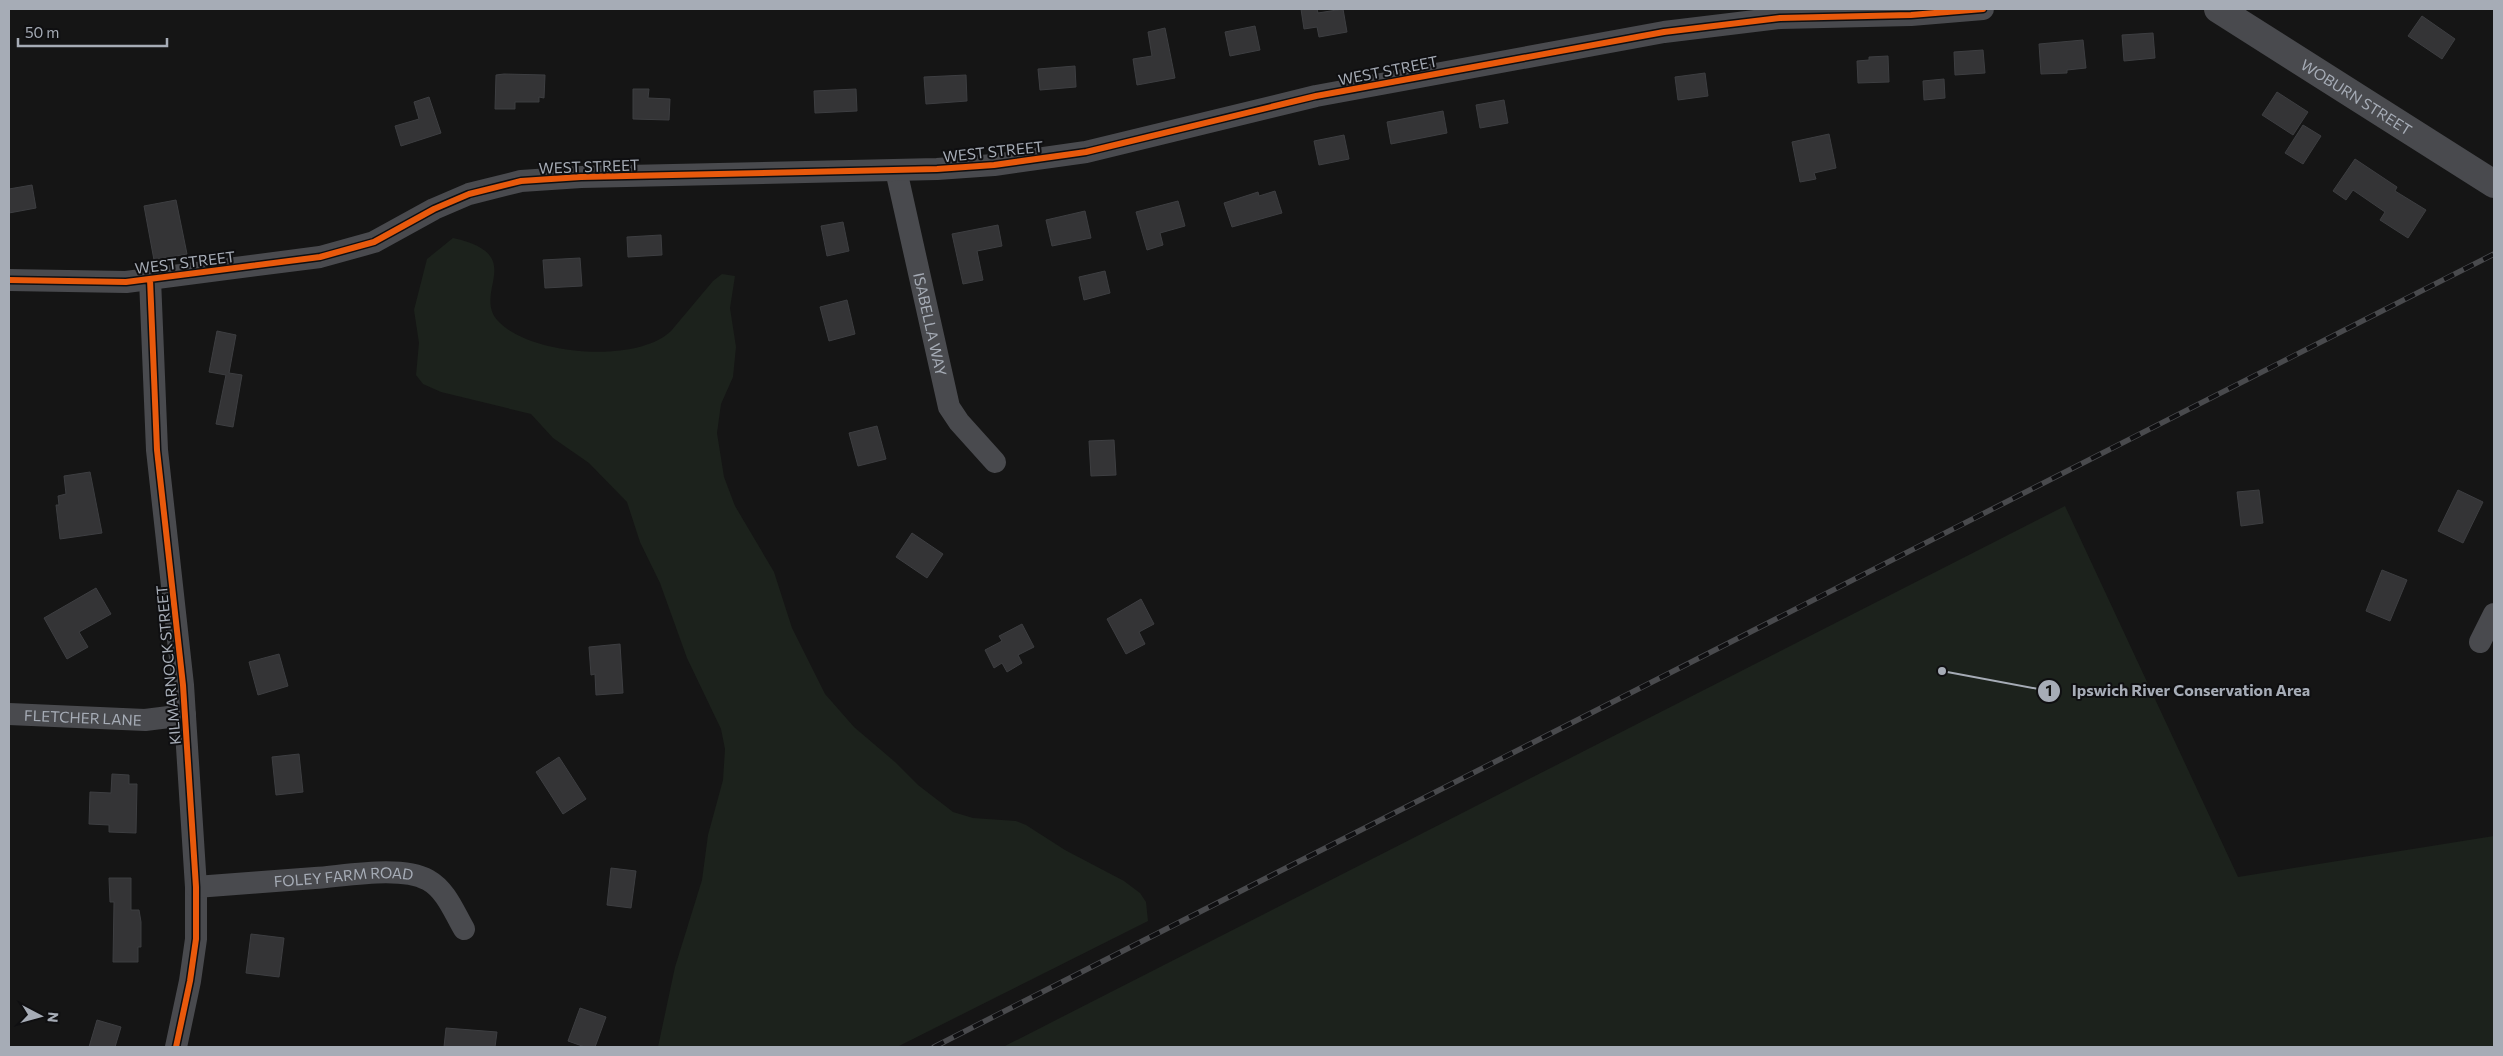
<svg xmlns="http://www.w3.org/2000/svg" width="2503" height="1056" viewBox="0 0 2503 1056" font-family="Commissioner,sans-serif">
<rect width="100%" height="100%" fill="#151515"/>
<path fill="#1c221c" d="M453,238c77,17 17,55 46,84 32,33 138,42 172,9l42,-50 9,-7 13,2 -5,32 6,39 -3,30 -12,27 -4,29 7,44 11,29 39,66 18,56 33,66 29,33 41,35 23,23 26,20 9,7 20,6 43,3 10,4 39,25 59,31 16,12 6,9 2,19 -251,126h-239l17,-80 27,-87 6,-45 15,-55 2,-31 -4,-20 -34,-71 -27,-75 -20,-41 -13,-40 -38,-39 -36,-25 -22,-24 -90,-22 -18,-8 -7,-9 3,-32 -5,-33 13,-51z
M2065,506l173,371 256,-41v211h-1491z"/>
<path fill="#343436" stroke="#3d3e41" d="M1301,9h16l1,4 25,-4 4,23 -28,5 -2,-10 -13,2z
M2422,16l33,23 -13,20 -34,-23z
M1255,26l5,24 -30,6 -5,-24z
M1165,28l10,50 -38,7 -4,-26 19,-3 -4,-24z
M2153,33l2,25 -31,3 -2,-26z
M2083,40l3,28 -19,2v3l-26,1 -2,-30z
M1983,50l2,23 -30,2 -1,-23z
M1888,56l1,26 -31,1 -1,-22 12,-1v-3z
M1075,66l1,21 -36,3 -2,-21z
M1705,73l3,23 -30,4 -3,-23z
M504,74l41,1 -1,23 -5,-1v5h-24v7h-20l1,-34z
M966,75l1,26 -41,3 -2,-27z
M1944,79l1,19 -21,2 -1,-19z
M633,89h16l-1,9 22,1 -1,21 -36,-1z
M856,89l1,22 -42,2 -1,-22z
M2277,92l31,20 -15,23 -31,-20z
M429,97l12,36 -40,13 -6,-20 24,-7 -5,-17z
M1504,100l4,23 -28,5 -4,-23z
M1443,111l4,22 -56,11 -4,-22z
M2303,125l18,11 -18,28 -18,-11z
M1829,134l7,34 -22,5 2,6 -16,3 -8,-40z
M1344,135l5,24 -30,6 -5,-24z
M2355,159l42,28 -2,4 31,19 -18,28 -28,-18 5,-8 -32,-22 -7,10 -13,-9z
M32,185l4,23 -27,5v-24z
M1275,191l7,22 -50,14 -8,-24 34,-11 1,4z
M176,200l11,54 -33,6 -10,-54z
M1178,201l7,25 -25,7 3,12 -16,5 -11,-38z
M1085,211l6,27 -39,8 -6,-26z
M843,222l6,29 -22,5 -6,-30z
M998,225l4,21 -25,5 6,29 -20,4 -11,-50z
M661,235l1,20 -34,2 -1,-20z
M580,258l2,28 -37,2 -2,-28z
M1105,271l5,22 -26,7 -5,-23z
M847,300l8,34 -26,7 -9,-34z
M217,331l19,4 -7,38 13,2 -9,52 -17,-3 10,-49 -17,-3z
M877,426l9,33 -28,7 -9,-33z
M1114,440l2,35 -25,1 -2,-35z
M90,472l12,61 -42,6 -4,-34h3l-1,-9 8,-2 -2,-18z
M2259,490l4,33 -22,3 -4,-34z
M2458,490l25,12 -20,41 -25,-12z
M912,533l31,21 -16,24 -31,-21z
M2382,570l25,10 -17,41 -24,-10z
M96,588l15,26 -32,18 9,15 -21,12 -23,-41z
M1141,599l13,25 -15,8 6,12 -19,10 -19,-35z
M1022,624l12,23 -16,8 4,8 -15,9 -5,-9 -8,5 -9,-18 17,-9 -3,-5z
M620,644l3,49 -27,2 -1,-21 -4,1 -2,-28z
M279,654l9,32 -30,9 -9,-33z
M299,754l4,38 -27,3 -4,-38z
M559,757l27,42 -23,15 -27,-42z
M112,774l17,1v9h8l-1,49 -27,-1v-7l-20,-1 1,-32 21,1z
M611,868l25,3 -5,37 -24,-3z
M109,878h22v32h8l2,12v25h-3v15h-25l1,-60h-4z
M251,934l33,4 -5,39 -33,-4z
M580,1008l26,9 -11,30h-10l-17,-6z
M97,1020l24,7 -6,20h-26z
M446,1028l51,4 -2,15h-51z"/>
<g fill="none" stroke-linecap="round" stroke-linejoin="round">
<g stroke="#494a4e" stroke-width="22">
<path id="s1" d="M896,170l53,237 10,15 36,40"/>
<path d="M150,279l7,171 26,235 13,202v52l-6,42 -14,66"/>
<path d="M9,280l117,2 194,-25 54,-15 60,-33 35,-15 52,-13 60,-4 356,-8 57,-4 92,-13 230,-56 348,-64 116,-14 131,-3 72,-6"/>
<path d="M2480,642l14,-28"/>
<path id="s2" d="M9,714l136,6 40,-5"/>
<path id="s3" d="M196,887c40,-3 79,-6 119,-9 30,-2 86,-13 113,2 18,10 26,32 36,49"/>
</g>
<path stroke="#494a4e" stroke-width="28" id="s4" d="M2218,9l276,175"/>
<defs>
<path id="rail" d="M934,1047l1560,-793"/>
</defs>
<use href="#rail" stroke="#494a4d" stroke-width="5.5"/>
<use href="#rail" stroke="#0f0f11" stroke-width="4" stroke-dasharray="11" stroke-linecap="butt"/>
<defs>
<path id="cycleway" d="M150,279l7,171 26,235 13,202v52l-6,42 -14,66
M9,280l117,2 194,-25 54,-15 60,-33 35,-15 52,-13 60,-4 356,-8 57,-4 92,-13 230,-56 348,-64 116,-14 131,-3 72,-6"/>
</defs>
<use href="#cycleway" stroke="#0f0f11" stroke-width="9"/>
<use href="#cycleway" stroke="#e8590c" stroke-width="6"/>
</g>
<g text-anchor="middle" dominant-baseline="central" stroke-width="4" stroke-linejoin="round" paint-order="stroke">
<g font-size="15" fill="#a6acb6" stroke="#0f0f11">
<text transform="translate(1388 70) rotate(-11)">WEST STREET</text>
<text stroke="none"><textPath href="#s4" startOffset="164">WOBURN STREET</textPath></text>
<text transform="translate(993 151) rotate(-6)">WEST STREET</text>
<text transform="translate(589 166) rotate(-2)">WEST STREET</text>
<text transform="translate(185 262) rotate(-7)">WEST STREET</text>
<text stroke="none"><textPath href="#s1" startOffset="158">ISABELLA WAY</textPath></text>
<text transform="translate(168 665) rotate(-95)">KILMARNOCK STREET</text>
<text stroke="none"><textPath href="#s2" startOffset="74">FLETCHER LANE</textPath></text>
<text stroke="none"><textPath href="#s3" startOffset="148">FOLEY FARM ROAD</textPath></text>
</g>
</g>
<path fill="none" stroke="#a6acb6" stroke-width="2" d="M1942 671L2049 691"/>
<g fill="#a6acb6" stroke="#0f0f11" stroke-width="2">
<circle cx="1942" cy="671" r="5"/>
<circle cx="2049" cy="691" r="12"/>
</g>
<g font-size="15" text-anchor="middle" font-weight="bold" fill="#111">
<text x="2049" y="696">1</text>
</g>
<g font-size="16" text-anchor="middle" font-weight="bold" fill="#a6acb6" stroke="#0f0f11" stroke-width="4" stroke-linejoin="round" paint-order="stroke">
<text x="2191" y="696">Ipswich River Conservation Area</text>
</g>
<rect width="2503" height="1056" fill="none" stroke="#a6acb6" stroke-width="20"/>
<g transform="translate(40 1016) rotate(96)" stroke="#0f0f11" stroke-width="4" paint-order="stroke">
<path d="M0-4L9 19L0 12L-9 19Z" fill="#a6acb6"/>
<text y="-8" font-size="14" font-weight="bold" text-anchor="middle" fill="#a6acb6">N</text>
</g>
<path d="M18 38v8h149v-8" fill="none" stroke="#a6acb6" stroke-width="2.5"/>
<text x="25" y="38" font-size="15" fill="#a6acb6" stroke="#0f0f11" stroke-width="4" paint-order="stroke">50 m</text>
</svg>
